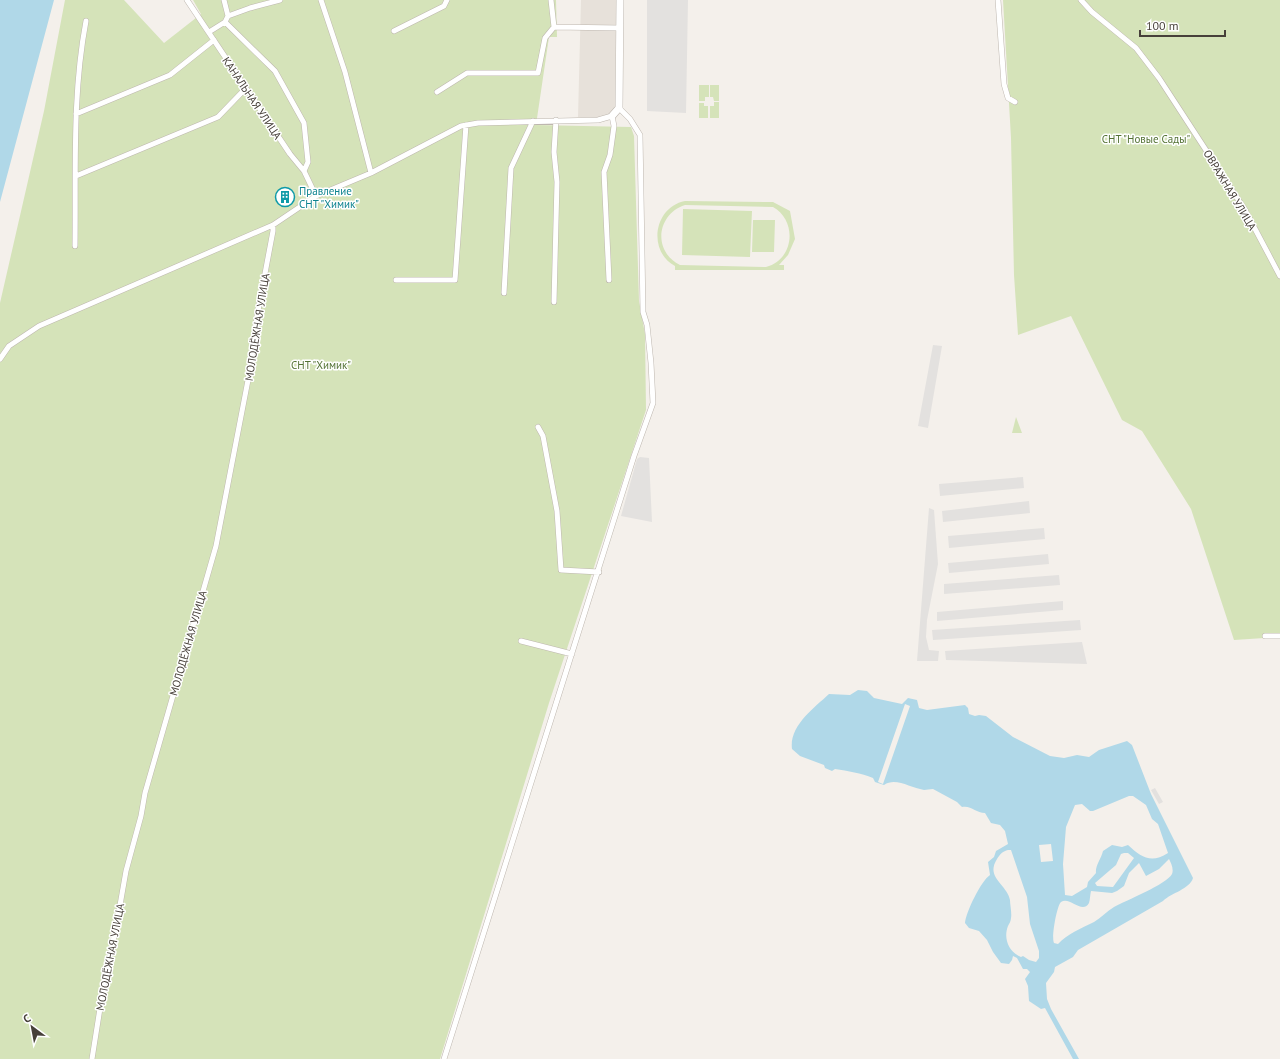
<svg xmlns="http://www.w3.org/2000/svg" width="1280" height="1059" viewBox="0 0 1280 1059" font-family="'PT Sans',sans-serif">
<rect width="100%" height="100%" fill="#f4f0eb"/>
<path fill="#e7e1da" d="M581,0h35l-1,106 -4,8 -11,4 -22,-1z"/>
<path fill="#d5e3b9" fill-rule="evenodd" d="M65,0h59l40,43 37,-29 -8,-14h363l1,37h-8l-13,88 95,2 3,9 5,165 6,33 1,76 -97,293 -109,356h-440v-756l44,-192z
M1003,0h277v637l-46,3 -43,-131 -49,-78 -20,-11 -51,-104 -53,19 -4,-60 -3,-137z
M699,85h10v12h-4v4h-6z
M710,85h9v16h-5l-1,-4h-3z
M714,102h5v16h-9v-12h4z
M699,103h5v3h4v12h-9z
M685,201l88,1 17,9 5,28 -7,16 -9,10h5v5h-109v-4c-28,-15 -21,-59 10,-65zM685,205l88,2c25,14 21,53 -7,60l-86,-2c-28,-14 -23,-51 5,-60z
M683,209l69,2 -2,46 -68,-2z
M753,220h22l-1,32h-22z
M1016,417l6,16h-10z"/>
<path fill="#e3e1df" d="M647,0h41l-2,113 -39,-2z
M933,345l9,1 -14,82 -10,-2z
M640,457l9,1 3,64 -31,-6 16,-57z
M1023,477l1,11 -84,8 -1,-12z
M1029,501l1,12 -87,9 -1,-11z
M929,508l5,2 4,54 -11,56 -1,17 3,13 10,1 -1,10h-21z
M1044,528l1,11 -96,9 -1,-12z
M1048,554l1,10 -100,9 -1,-10z
M1059,575l1,10 -116,9v-10z
M1063,601v9l-126,11v-9z
M1080,620l1,10 -148,10 -1,-10z
M1082,642l5,22 -141,-4 -1,-9z
M1155,788l8,14 -4,2 -8,-14z"/>
<path fill="#b0d8e8" fill-rule="evenodd" d="M0,0h54l-54,202z
M858,690l9,1 7,7 28,6 6,-6 9,2 2,8 8,2 38,-5 3,3 1,6 6,2 4,-1 7,1 27,21 37,19 14,2 13,-3 12,2 10,-7 28,-9 5,4 19,49 42,84c-3,11 -22,15 -30,23l-85,49 -5,7 -18,10 -1,5 -8,11 1,16 4,10 28,50h-6l-28,-51 -4,1 -12,-8 -1,-15 -3,-7 5,-7 -3,-3h-4l-6,-11 -4,-2 -1,4 -3,4 -8,-1 -8,-11 -6,-12 -8,-9 -10,-3 -4,-5c1,-11 16,-42 25,-48l-2,-13 6,-5 2,-6 12,-7 -3,-13 -5,-6 -9,-2 -6,-10c-9,0 -14,-8 -23,-6l-5,-5 -24,-13c-4,0 -6,1 -9,1 -14,-2 -28,-13 -40,-5l-9,-3 -2,-4c-12,-5 -25,-7 -38,-9l-3,2 -7,-3 -1,-3 -24,-9 -8,-7c-3,-23 22,-41 37,-55l21,1zM1129,796h4l13,9 6,14 6,5 10,29c-17,11 -27,4 -40,-8l-6,2 -10,-2 -9,6c-2,8 -8,15 -7,22l-8,9 -1,5 -15,9 -7,-1 -2,-31 3,-37 9,-22 7,-1 8,7h3zM1008,850h3l16,47 3,27 9,27v7l-3,4 -7,-2 -6,-4 -2,1c-12,-5 -18,-18 -13,-31 1,-2 3,-5 3,-8 1,-5 -1,-13 -1,-18 -3,-16 -25,-22 -13,-41 3,-5 6,-8 11,-9zM1124,853h4l6,5 -21,29 -16,-1 -2,-3 21,-18 5,-11zM1169,859c2,4 5,10 3,15 -5,10 -47,27 -58,33 -7,4 -13,11 -20,15 -12,6 -27,12 -36,22l-4,-1c-3,-5 3,-38 7,-41 9,-6 21,13 28,1 1,-3 1,-8 2,-12l21,2 5,-2 7,-5 5,-13 10,-10 7,13 13,-7z"/>
<path fill="#f4f0eb" d="M905,704l5,2 -27,78 -5,-2z
M1051,844l2,17 -12,1 -2,-17z"/>
<g fill="none" stroke-linecap="round" stroke-linejoin="round">
<defs>
<path id="minor" d="M187,0l103,154 14,17 12,25
M224,0l4,16 -3,6 50,49 29,52 4,39 -4,9
M321,0l24,72 26,101
M551,0l3,27
M998,0l6,84 4,14 7,4
M1081,0l11,12 44,36 23,30 86,132 35,66
M228,16l22,-8 30,-8
M394,31l50,-25 3,-6
M209,32l16,-10
M437,92l30,-19h71l7,-35 9,-11 66,1
M76,114l94,-39 44,-35
M76,176l142,-59 28,-29
M75,246c1,-75 -3,-151 11,-225
M396,280h59l11,-155
M504,293l7,-125 22,-47
M554,302l3,-120 -3,-30 2,-32
M0,359l9,-13 30,-20 234,-101 43,-29 55,-23 90,-47 17,-3 120,-3 14,-4 2,10 -4,29 -6,17 5,108
M538,427l5,9 14,75 4,59 38,2
M1265,636h15
M521,641l51,13
M92,1059l12,-76 12,-55 10,-57 15,-55 4,-23 71,-247 33,-171 8,-59 16,-85v-6
M444,1059l190,-603 19,-53 -2,-40 -4,-38 -4,-13 -3,-177 -10,-16 -11,-11"/>
<path id="tertiary" d="M612,116l7,-8 1,-108"/>
</defs>
<use href="#minor" stroke="#beb7af" stroke-width="6"/>
<use href="#tertiary" stroke="#beb7af" stroke-width="8"/>
<use href="#minor" stroke="#fff" stroke-width="5"/>
<use href="#tertiary" stroke="#fff" stroke-width="7"/>
</g>
<defs>
<symbol id="building-ring" viewBox="-11 -11 22 22"><circle r="9.5" fill="#fff" stroke="#0f9aa8" stroke-width="1.5"/><path d="M-4-6H4V6H1V3H-1V6H-4ZM-2.5-4.3h1.7v1.8h-1.7ZM.8-4.3h1.7v1.8H.8ZM-2.5-1h1.7V.8h-1.7ZM.8-1h1.7V.8H.8Z" fill="#0f9aa8"/></symbol>
</defs>
<g fill-rule="evenodd">
<use href="#building-ring" x="274" y="186" width="22" height="22"/>
</g>
<g text-anchor="middle" dominant-baseline="central" stroke-width="3" stroke-linejoin="round" paint-order="stroke">
<g font-size="11" fill="#47403a" stroke="#fff">
<text transform="translate(252 98) rotate(56)">КАНАЛЬНАЯ УЛИЦА</text>
<text transform="translate(1230 190) rotate(59)">ОВРАЖНАЯ УЛИЦА</text>
<text transform="translate(257 327) rotate(-81)">МОЛОДЁЖНАЯ УЛИЦА</text>
<text transform="translate(188 643) rotate(-74)">МОЛОДЁЖНАЯ УЛИЦА</text>
<text transform="translate(110 957) rotate(-79)">МОЛОДЁЖНАЯ УЛИЦА</text>
</g>
<g font-size="11" fill="#537234" stroke="#fff">
<text x="1146" y="139">СНТ "Новые Сады"</text>
<text x="321" y="365">СНТ "Химик"</text>
</g>
<g font-size="11" fill="#0d838f" stroke="#fff" text-anchor="start">
<text x="299" y="191">Правление<tspan x="299" dy="13">СНТ "Химик"</tspan></text>
</g>
</g>
<g transform="translate(32 1027) rotate(328)" stroke="#ffffff" stroke-width="3" paint-order="stroke">
<path d="M0-3L7 15L0 10L-7 15Z" fill="#47403a"/>
<text y="-6" font-size="11" font-weight="bold" text-anchor="middle" fill="#47403a">С</text>
</g>
<path d="M1140 30v6h85v-6" fill="none" stroke="#47403a" stroke-width="2"/>
<text x="1146" y="30" font-size="12" fill="#47403a" stroke="#ffffff" stroke-width="3" paint-order="stroke">100 m</text>
</svg>
